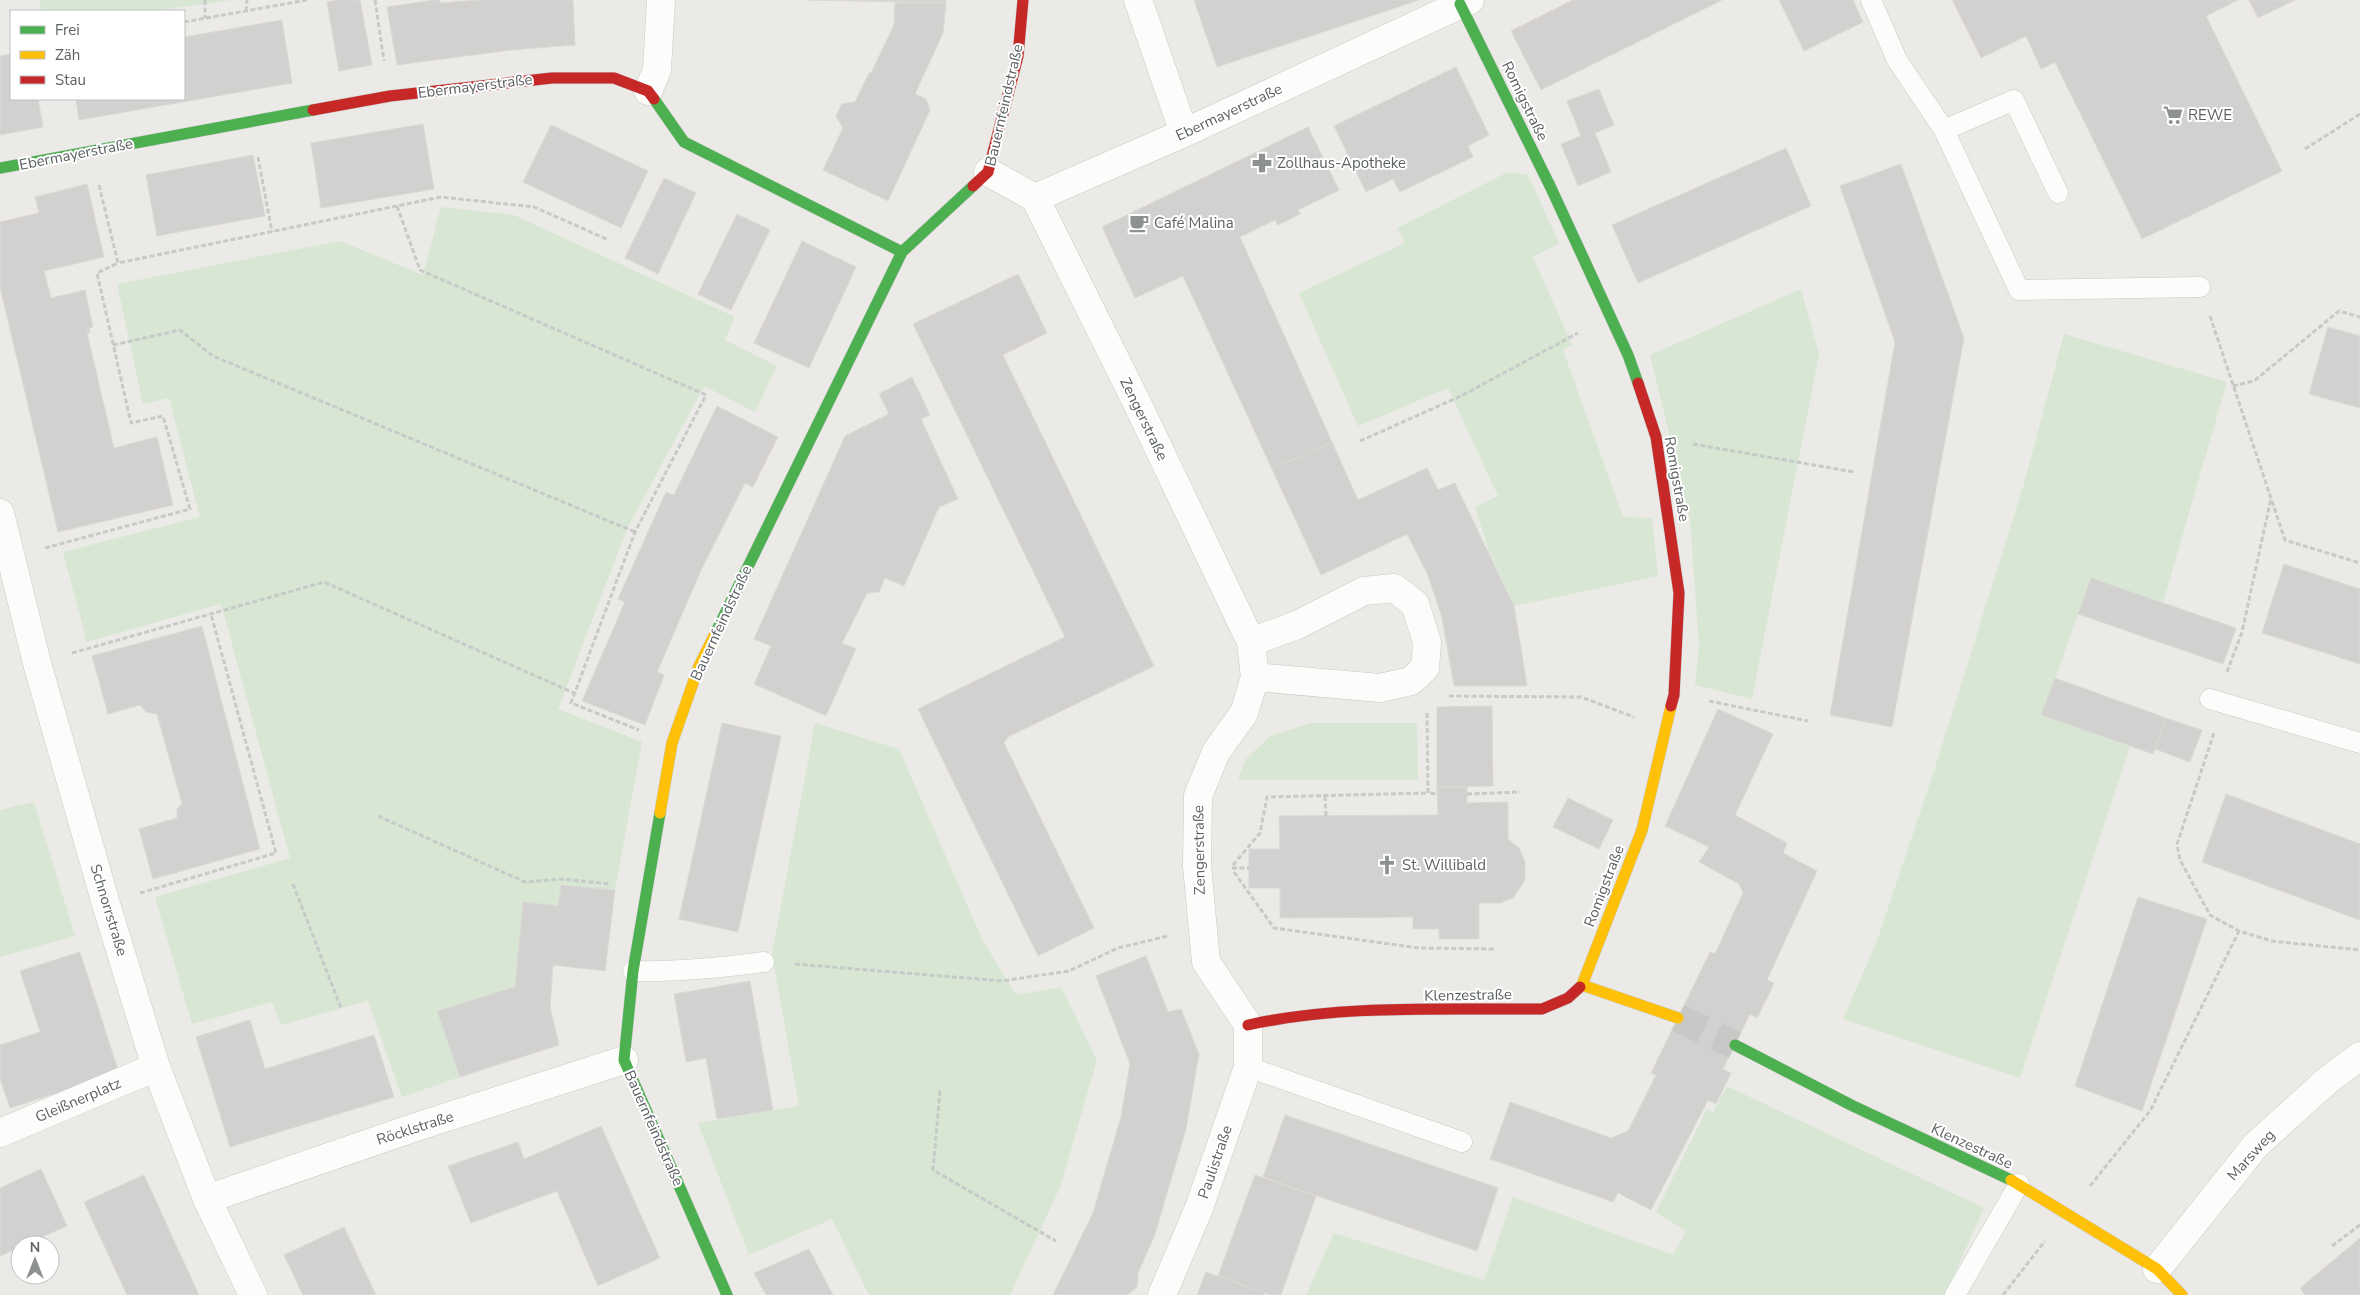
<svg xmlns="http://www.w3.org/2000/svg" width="2360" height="1295" viewBox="0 0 2360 1295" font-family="'Nunito Sans',sans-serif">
<rect width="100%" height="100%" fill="#eceae7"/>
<path fill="#d7e7d3" d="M39,0h193l-80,11h-111z
M1508,172l20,3 31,68 -26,14 39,88 -9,5 60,167 29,1 6,58 -144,30 -25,-55 -14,-44 23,-11 -50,-108 -90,38 -59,-133 106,-50 -8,-15z
M441,207l73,8 221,102 -10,23 52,26 -22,46 -51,-26 -77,143 -69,180 84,33 -27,148 -54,-5 -3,21 -35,-4 -8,85 -78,24 23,66 -58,20 -34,-96 -87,24 -9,-23 -80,22 -37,-127 135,-39 -67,-247 -3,-7 -133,38 -24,-90 137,-35 -31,-119 -26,6 -26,-120 223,-43 83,34z
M1801,289l18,65 -67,345 -57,-14 4,-40 -9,-125 -40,-165z
M2064,334l163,48 -64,221 -72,-25 -49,137 88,32 -110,331 -177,-59 34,-78 57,-170 89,-284z
M815,723l84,26 83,190 34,56 45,-8 36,73 -36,125 -51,110h-141l-37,-76 -83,36 -51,-132 101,-17 -27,-152z
M1311,723h106l1,57h-180l7,-20 25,-24z
M34,802l41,134 -75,21v-147z
M1727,1086l257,122 -39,87h-639l28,-62 150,47 29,-83 160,58 13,-24 -30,-19 51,-103 6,3z"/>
<path fill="#d2d1d0" stroke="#dbd9d6" d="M337,0h23l12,65 -33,6 -12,-69z
M434,0h6v3l38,-3h95l2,45 -64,5 -114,15 -10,-58z
M807,0h139v3z
M1194,0h225l-202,67z
M1573,0h149l-181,90 -30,-59z
M1779,0h74l10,22 -59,29z
M1952,0h286l-32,16 76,155 -140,68 -87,-177 -14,7 -15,-33 -45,22z
M2249,0h46l-37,18z
M895,3h51l-3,30 -28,61 11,5 4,11 -42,91 -65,-31 20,-42 -7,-12 6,-12 13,-2 14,-29h2l23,-48z
M282,20l10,63 -213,37 -3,-21h108v-62z
M11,54v45h27l5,28 -43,8v-79z
M1456,67l33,68 -21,11 5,11 -73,35 -7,-13 -27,13 -32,-66z
M1599,89l15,36 -19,8 16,39 -33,14 -17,-42 20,-8 -14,-35z
M423,124l11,65 -113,19 -10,-65z
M551,125l97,46 -27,57 -98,-46z
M1308,127l31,63 -41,20 2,4 -22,11 -3,-5 -35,17 92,205 -60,27 -89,-193 -48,22 -33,-71z
M1786,148l25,58 -173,77 -26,-58z
M253,155l12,61 -108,20 -11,-61z
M1901,164l63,174 -72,389 -62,-12 65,-373 -55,-156z
M664,178l32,15 -38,81 -33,-16z
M87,184l17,73 -60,14 7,27 34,-8 8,37 -4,1 1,5h-3l27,115 43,-11 16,68 -115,27 -58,-245v-65l39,-9 -4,-16z
M737,214l33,16 -39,80 -33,-16z
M802,241l54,26 -47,101 -55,-25z
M1018,274l29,59 -44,22 151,311 -146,71 -4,6 90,185 -56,28 -120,-247 147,-72 -152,-313z
M2328,327l32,9v72l-51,-14z
M912,377l18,38 -9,4 37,80 -19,8 -35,79 -19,-8 -6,14 -12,1 -25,50 14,6 -30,67 -72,-32 17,-38 -17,-7 91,-203 44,-22 -10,-20z
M717,406l61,31 -25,50 -8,-4 -43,85 -45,104 7,3 -19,50 -63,-24 43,-99 -7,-3 48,-107 8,3z
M1332,442l26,58 69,-32 11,22 17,-7 59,123 13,80h-73l-12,-69 -15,-44 -20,-39 -86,41 -49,-106z
M2284,564l76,25v75l-98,-31z
M2091,578l145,50 -13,36 -145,-50z
M202,626l58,223 -107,30 -14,-50 38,-11v-9l5,-5 -25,-90 -11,-2 -6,-7 -32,9 -16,-58z
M2055,678l111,40 -13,36 -112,-39z
M1492,706l1,80 -56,1v-80z
M1718,709l55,25 -38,81 52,28 -4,10 34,18 -50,109 7,3 -3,7 -14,28 -7,-4 -27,55 8,4 -15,31 -8,-4 -57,110 -33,-17 -5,9 -123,-43 20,-57 101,36 17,-7 28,-56 -5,-2 59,-121 5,2 28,-61 -4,-9 -40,-22 10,-15 -44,-21z
M2166,718l36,12 -12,32 -35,-13z
M722,723l59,13 -43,196 -59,-13z
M1437,787h30v16l41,-1v37l11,9 6,14v18l-12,18 -13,5h-21v36h-40v-10h-26v-12l-133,1v-30h-31v-39h31l-1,-33 159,-1z
M2226,794l134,50v76l-158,-58z
M1568,798l45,22 -14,29 -46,-22z
M561,885l54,5 -10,81 -52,-6 -3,42 9,38 -99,32 -23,-66 78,-24 8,-85 35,4z
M2138,897l69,22 -65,192 -67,-25z
M80,952l39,121 -109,35 -10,-30v-33l40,-13 -20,-61z
M1146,956l22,56 13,-3 18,45 -13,75 -32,108 -16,36 -1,14 -10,8h-74l40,-82 28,-96 9,-53 -34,-88z
M750,981l23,129 -56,9 -11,-61 -20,4 -12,-68z
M250,1020l15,49 109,-34 20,62 -164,50 -34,-110z
M1285,1115l213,73 -21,63 -214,-74z
M601,1126l59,132 -62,28 -41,-95 -86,32 -23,-57 70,-24 6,17z
M41,1169l26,57 -43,19h-4v2l-20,9v-68z
M144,1175l55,120h-72l-43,-93z
M1255,1175l61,21 -35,99h-10l-53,-19z
M344,1227l32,68h-73l-19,-40z
M2360,1238v57h-55l-5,-7z
M809,1249l24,46h-67l-12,-22z
M1206,1272l59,21 -1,2h-67z"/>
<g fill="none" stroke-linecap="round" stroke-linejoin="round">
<path stroke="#c8c8c6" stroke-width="28" stroke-dasharray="28 14" stroke-linecap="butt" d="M1678,1018l57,27"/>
<defs>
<path id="lane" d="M1871,0l26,60 47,70 75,160 181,-3
M1944,130l70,-30 44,93
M2210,699l150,44
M633,971c44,1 87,-3 131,-9
M1248,1067l214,75
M1955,1295l64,-111"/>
<path id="street" d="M1138,0l46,133
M648,91l9,-21 4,-70
M988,172l47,26 149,-65 286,-133
M1035,198l101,203 115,241 4,35 -11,36 -28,39 -18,44 -1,70 9,96 42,63v42l-49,141 -37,87
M0,513l37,150 69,241 50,163 51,132 46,96
M1251,642l46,-17 67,-34 30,-3 21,16 12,38 -2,26 -14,13 -31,7 -125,-11
M0,1133l156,-66
M207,1199l206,-71 211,-68
M2157,1269l99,-124 72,-65 32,-24"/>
<path id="fast" d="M1460,4l91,184 77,167 10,28
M654,99l30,43 218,110
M0,168l313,-58
M715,634l187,-382 71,-66
M660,813l-27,158 -9,89 103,235
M1735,1045l118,61 158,74"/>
<path id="slow" d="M660,813l12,-70 27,-77 16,-32
M1582,985l60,-155 29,-124
M1580,987l2,-2 96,33
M2011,1180l146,89 25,26"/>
<path id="jam" d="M313,110l77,-14 162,-18h62l34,13 6,8
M973,186l15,-14 30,-116 5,-56
M1638,383l18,54 23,156 -5,102 -3,11
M1248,1025c94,-21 198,-15 294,-16l26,-11 12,-11"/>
</defs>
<use href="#lane" stroke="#c8c9c9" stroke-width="21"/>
<use href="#street" stroke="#c8c9c9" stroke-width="29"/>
<use href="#fast" stroke="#c8c9c8" stroke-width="12"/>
<use href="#slow" stroke="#c8c9c8" stroke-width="12"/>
<use href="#jam" stroke="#c8c9c8" stroke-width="12"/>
<path stroke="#c6cac8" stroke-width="3" stroke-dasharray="5 2.5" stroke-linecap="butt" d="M205,0v18
M375,0l9,61
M246,11l1,-11
M184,22l123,-22
M2305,149l55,-35
M258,157l14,75
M99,185l19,78 323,-66 93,10 75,33
M397,206l23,64 286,125 -71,137 -64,171 68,27
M2210,316l75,224 75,23
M113,345l67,-15 33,26 422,176
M2233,386l21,-5 85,-70 21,6
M1360,441l101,-45 117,-63
M1693,444l161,28
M45,548l145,-39 -27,-93 -32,7 -34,-150 21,-10
M72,653l252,-71 250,111
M2227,672l15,-40 29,-134
M1449,696l132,1 53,20
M1709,701l99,20
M1427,713l1,80 10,1
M2214,733l-37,111 3,16 30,55 29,16 33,10 88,9
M1467,794l53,-2
M1325,796l1,20
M378,816l147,66 36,-3 50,5
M1233,865l27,-32 7,-36 161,-4
M1232,868h17
M1234,872l40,56 145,20 76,1
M293,884l48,124
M140,893l136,-40 -65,-239
M795,964l207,17 67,-10 49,-23 50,-12
M940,1091l-7,79 123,71
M2090,1186l60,-75 89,-180
M2332,1246l28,-21
M2003,1295l42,-54"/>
<use href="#lane" stroke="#fcfcfb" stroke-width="20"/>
<use href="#street" stroke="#fcfcfb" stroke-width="28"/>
<use href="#fast" stroke="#4caf50" stroke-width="11"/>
<use href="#slow" stroke="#ffc107" stroke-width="11"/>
<use href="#jam" stroke="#c62828" stroke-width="11"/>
</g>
<defs>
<symbol id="supermarket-bare" viewBox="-9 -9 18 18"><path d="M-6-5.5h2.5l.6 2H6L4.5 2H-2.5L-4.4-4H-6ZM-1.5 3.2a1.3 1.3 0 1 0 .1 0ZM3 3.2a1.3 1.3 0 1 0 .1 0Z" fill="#8e9192" stroke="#fff" stroke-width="2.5" paint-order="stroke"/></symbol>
<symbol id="pharmacy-bare" viewBox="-9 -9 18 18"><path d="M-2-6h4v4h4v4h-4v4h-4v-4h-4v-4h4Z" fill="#8e9192" stroke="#fff" stroke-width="2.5" paint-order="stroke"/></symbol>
<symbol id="cafe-bare" viewBox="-9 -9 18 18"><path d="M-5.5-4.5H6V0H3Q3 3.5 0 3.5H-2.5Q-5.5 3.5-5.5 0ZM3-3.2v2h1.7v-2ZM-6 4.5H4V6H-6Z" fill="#8e9192" stroke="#fff" stroke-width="2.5" paint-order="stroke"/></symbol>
<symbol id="church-bare" viewBox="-9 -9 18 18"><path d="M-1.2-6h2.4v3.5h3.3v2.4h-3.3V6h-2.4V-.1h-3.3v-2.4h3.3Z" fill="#8e9192" stroke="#fff" stroke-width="2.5" paint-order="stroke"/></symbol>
</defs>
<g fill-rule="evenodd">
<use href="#supermarket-bare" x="2159" y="101" width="28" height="28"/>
<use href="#pharmacy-bare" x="1248" y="149" width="28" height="28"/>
<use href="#cafe-bare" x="1125" y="209" width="28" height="28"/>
<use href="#church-bare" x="1373" y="851" width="28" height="28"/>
</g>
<g text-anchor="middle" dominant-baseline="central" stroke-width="4" stroke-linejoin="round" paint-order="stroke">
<g font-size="15" fill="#5c6164" stroke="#fff">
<text transform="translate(475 86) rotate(-7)">Ebermayerstraße</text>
<text transform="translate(1525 101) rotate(64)">Romigstraße</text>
<text transform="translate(1004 105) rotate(-77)">Bauernfeindstraße</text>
<text transform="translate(1229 112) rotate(-25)">Ebermayerstraße</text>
<text transform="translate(76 154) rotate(-11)">Ebermayerstraße</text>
<text transform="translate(1144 419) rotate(64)">Zengerstraße</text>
<text transform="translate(1677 479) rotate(80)">Romigstraße</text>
<text transform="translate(721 623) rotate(-65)">Bauernfeindstraße</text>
<text transform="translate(1199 850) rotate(-91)">Zengerstraße</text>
<text transform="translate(1604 886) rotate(-69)">Romigstraße</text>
<text transform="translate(109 910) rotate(73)">Schnorrstraße</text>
<text transform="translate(1468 995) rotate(-1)">Klenzestraße</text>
<text transform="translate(78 1100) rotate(-23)">Gleißnerplatz</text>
<text transform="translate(415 1128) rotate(-18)">Röcklstraße</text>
<text transform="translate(654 1128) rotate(66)">Bauernfeindstraße</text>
<text transform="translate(1972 1146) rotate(25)">Klenzestraße</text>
<text transform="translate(2251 1155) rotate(-48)">Marsweg</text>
<text transform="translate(1215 1162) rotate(-71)">Paulistraße</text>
</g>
<g font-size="15" fill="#5c6164" stroke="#fff" text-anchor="start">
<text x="2188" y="115">REWE</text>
<text x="1277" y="163">Zollhaus-Apotheke</text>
<text x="1154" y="223">Café Malina</text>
<text x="1402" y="865">St. Willibald</text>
</g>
</g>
<rect x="10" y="10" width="175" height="90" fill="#ffffff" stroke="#bec0c1"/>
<rect x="20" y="26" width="25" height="8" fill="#4caf50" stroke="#bec0c1"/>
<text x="55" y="35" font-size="15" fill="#5c6164">Frei</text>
<rect x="20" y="51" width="25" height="8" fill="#ffc107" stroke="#bec0c1"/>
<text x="55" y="60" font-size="15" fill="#5c6164">Zäh</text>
<rect x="20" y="76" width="25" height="8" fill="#c62828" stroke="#bec0c1"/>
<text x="55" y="85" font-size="15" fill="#5c6164">Stau</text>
<g transform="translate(35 1260)"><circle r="24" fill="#ffffff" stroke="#bec0c1"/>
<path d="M0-4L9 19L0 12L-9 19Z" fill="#8e9192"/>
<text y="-8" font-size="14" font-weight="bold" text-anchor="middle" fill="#5c6164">N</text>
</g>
</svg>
